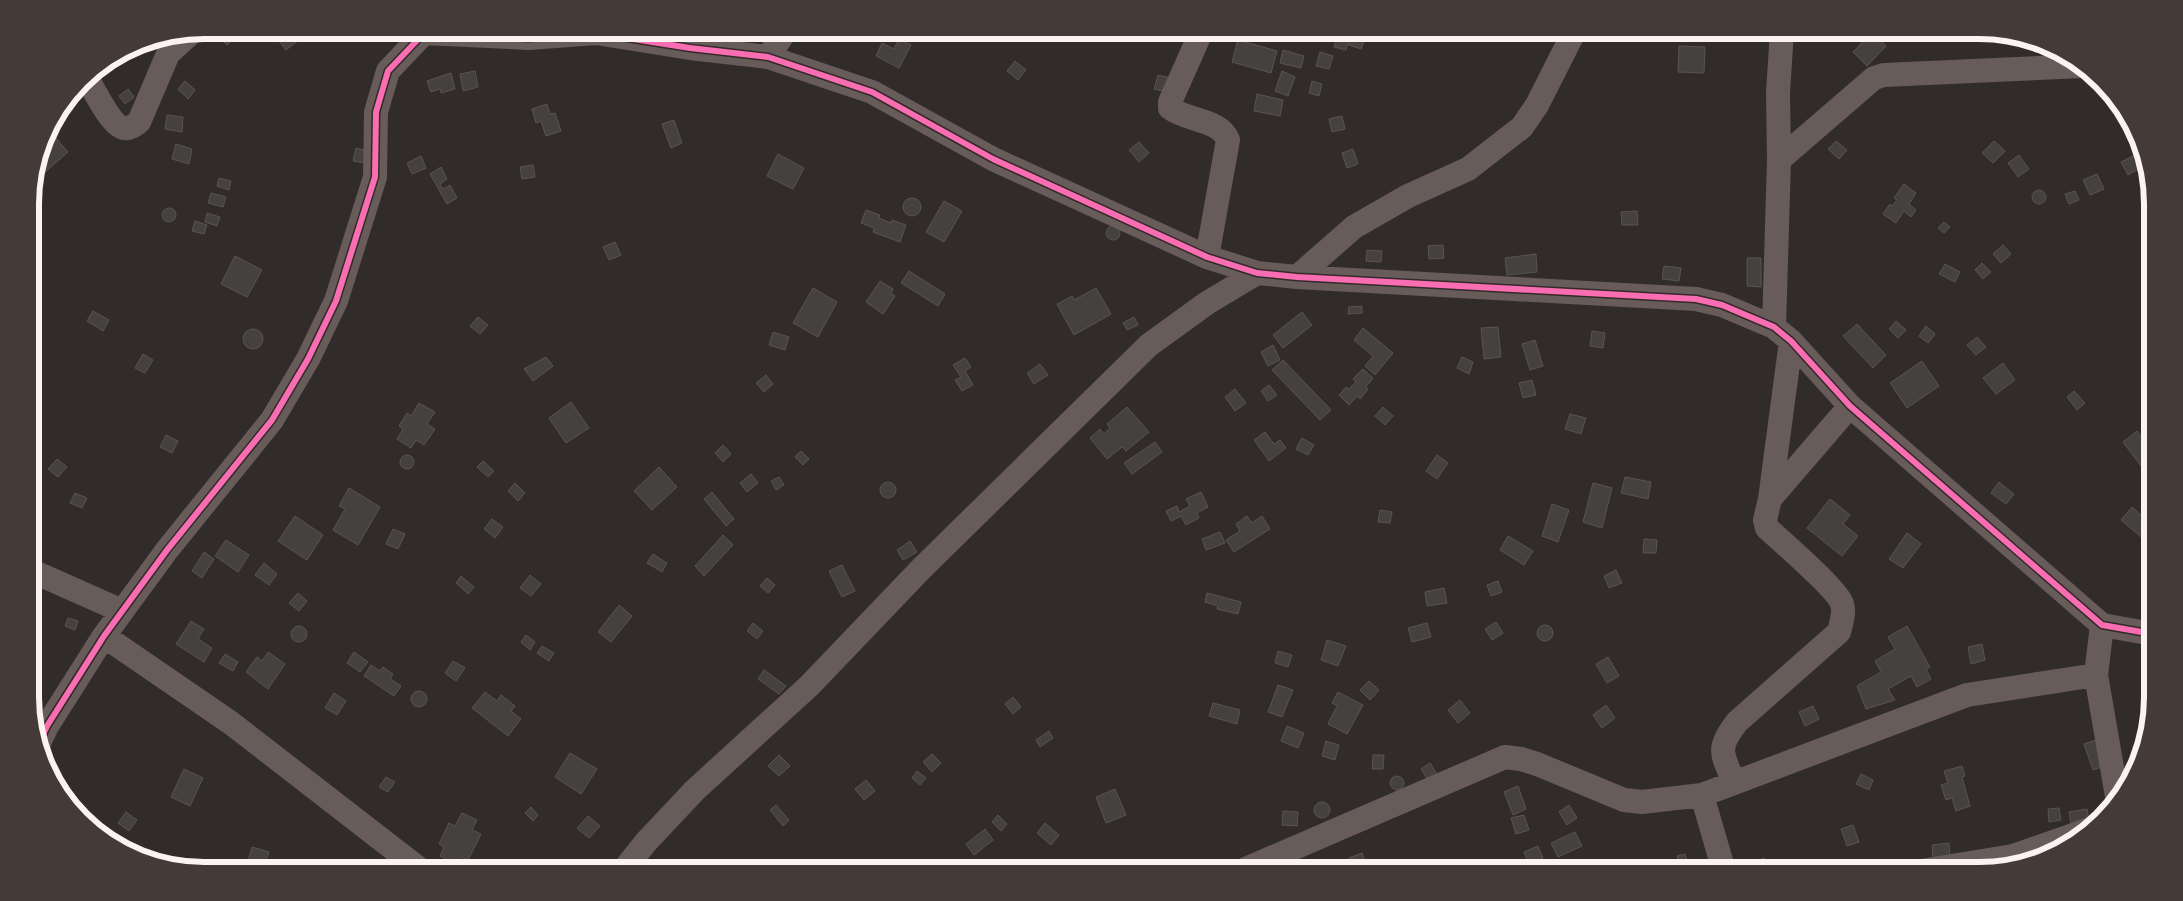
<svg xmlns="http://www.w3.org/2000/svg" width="2183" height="901" viewBox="0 0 2183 901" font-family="Spectral,serif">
<rect width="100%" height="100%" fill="#312c2b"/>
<path fill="#464141" stroke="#595453" d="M221,30h22l-16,15 -11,-11z
M270,30h36l2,3 -22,17z
M1872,32l14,14 -19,20 -14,-14z
M1352,34l13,5 -4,10 -12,-4z
M1337,36l12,4 -3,10 -12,-3z
M899,39l12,6 -12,23 -23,-12 6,-13 12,6z
M1238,40l39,11 -6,22 -39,-11z
M1679,46l26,1 -1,26 -26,-1z
M1283,50l21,6 -3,12 -21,-5z
M1320,52l13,4 -4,13 -13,-3z
M1015,61l11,9 -8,10 -11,-9z
M475,71l3,16 -15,4 -3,-17z
M1282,71l13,6 -7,19 -13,-5z
M451,73l4,16 -14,4 -1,-4 -9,3 -4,-11z
M1158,75l13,3 -4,14 -13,-3z
M185,81l10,9 -7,9 -10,-10z
M1312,81l10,3 -3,12 -10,-3z
M128,89l6,8 -9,7 -6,-8z
M1257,94l26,6 -3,16 -26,-5z
M547,104l3,10 5,-1 6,18 -15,5 -5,-15 -5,2 -4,-14z
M167,115l16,2 -1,15 -17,-3z
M1342,116l3,13 -13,3 -3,-13z
M674,120l8,23 -11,5 -9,-24z
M50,131l18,21 -24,21 -7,-7 9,-31z
M1836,141l11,9 -8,9 -11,-10z
M1994,141l11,10 -12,12 -11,-10z
M1139,142l10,11 -10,9 -10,-12z
M176,144l16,5 -3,15 -17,-5z
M356,148l16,4 -3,12 -16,-3z
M1353,149l5,15 -11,4 -5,-15z
M778,154l26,14 -11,21 -26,-13z
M2019,155l10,14 -11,8 -10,-14z
M2135,155l7,12 -14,8 -7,-13z
M421,156l5,12 -14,6 -5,-11z
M533,165l2,12 -13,2 -2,-12z
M441,167l6,12 -7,5 3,5 7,-4 7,13 -10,6 -17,-30z
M2097,174l7,15 -14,6 -7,-15z
M219,178l12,3 -2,9 -12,-4z
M1904,184l12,9 -7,11 7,6 -5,7 -7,-6 -8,12 -13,-9 7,-10 2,2 5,-6 -3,-2z
M2032 197a7 7 0 1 1 14 0a7 7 0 1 1-14 0Z
M2075,191l4,9 -10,4 -4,-10z
M211,193l15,4 -3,10 -15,-4z
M903 207a9 9 0 1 1 18 0a9 9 0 1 1-18 0Z
M944,201l18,10 -18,31 -18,-10z
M162 215a7 7 0 1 1 14 0a7 7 0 1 1-14 0Z
M866,210l14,5 -1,3 12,5 1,-3 14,5 -6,17 -27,-10 1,-4 -13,-5z
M1637,211l1,14h-16l-1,-13z
M207,213l13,4 -3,9 -12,-4z
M195,221l12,4 -3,9 -12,-3z
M1944,222l6,5 -6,6 -6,-5z
M1106 233a7 7 0 1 1 14 0a7 7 0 1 1-14 0Z
M615,242l6,13 -12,5 -6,-13z
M1443,245l1,13 -15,1 -1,-13z
M2003,245l8,9 -10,9 -8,-9z
M1367,250l15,1 -1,11 -15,-1z
M1536,254l1,18 -30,3 -2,-17z
M235,256l27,14 -15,27 -26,-13z
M1747,258h14v29l-14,-1z
M1982,263l9,9 -8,7 -8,-9z
M1945,264l15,8 -5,10 -16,-8z
M1664,266l17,2 -2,13 -17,-2z
M909,271l36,23 -7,12 -37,-23z
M880,281l13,8 -2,4 4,3 -12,18 -17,-12z
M813,288l24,14 -19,35 -25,-14z
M1096,288l15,26 -37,21 -17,-31 15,-8 2,4z
M1362,306v7l-14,1 1,-7z
M93,311l16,9 -6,11 -16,-10z
M1302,312l10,13 -29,23 -10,-13z
M478,317l10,8 -8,9 -10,-8z
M1134,317l4,8 -11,5 -4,-7z
M1896,321l10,9 -8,8 -9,-9z
M1857,324l29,31 -13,13 -30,-32z
M1926,326l9,8 -7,9 -9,-7z
M1498,327l3,30 -17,2 -3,-31z
M1363,328l30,25 -18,22 -10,-9 8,-10 -19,-16z
M243 339a10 10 0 1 1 20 0a10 10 0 1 1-20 0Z
M1592,331l13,2 -2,15 -13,-2z
M773,332l16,5 -4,13 -16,-5z
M1977,337l9,10 -10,8 -9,-10z
M1535,340l8,26 -13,4 -8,-26z
M1273,345l7,15 -12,6 -7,-14z
M143,354l10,6 -8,13 -10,-5z
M546,357l7,9 -20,15 -9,-12z
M1462,357l11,5 -4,12 -12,-6z
M965,358l6,9 -6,4 8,14 -11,6 -7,-11 6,-3 -8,-12z
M1283,360l48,50 -11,10 -48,-50z
M1922,361l17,25 -32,22 -17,-25z
M2003,363l12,17 -19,14 -13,-16z
M1040,364l8,11 -14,9 -7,-11z
M1363,369l10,9 -7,9 2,2 -8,10 -3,-3 -8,9 -10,-10 7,-8 3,2 7,-7 -3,-3z
M766,375l7,9 -9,8 -8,-9z
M1532,380l4,15 -13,3 -4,-15z
M1269,385l8,10 -9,6 -7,-10z
M1235,389l11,14 -11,8 -10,-14z
M2074,391l11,12 -8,7 -10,-13z
M571,402l18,26 -23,15 -17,-25z
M419,403l16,9 -8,12 8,5 -11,16 -8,-5 -5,8 -14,-9 6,-10 -4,-3 8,-13 4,3z
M1127,407l22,25 -23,19 -4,-4 -15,12 -17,-21 10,-9 4,5 6,-6 -3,-4z
M1383,407l10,9 -8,9 -10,-9z
M1570,414l16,4 -5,16 -16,-5z
M2137,431l15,21v11l-8,7 -21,-28z
M1265,432l9,12 6,-4 6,8 -17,13 -15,-21z
M166,435l12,6 -6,12 -12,-6z
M1302,438l12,7 -6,10 -12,-6z
M1155,442l7,10 -30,22 -8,-11z
M723,445l8,9 -8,8 -8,-9z
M801,451l8,8 -6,6 -8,-8z
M400 462a7 7 0 1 1 14 0a7 7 0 1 1-14 0Z
M1437,455l11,8 -11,16 -11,-8z
M57,459l10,8 -9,10 -10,-8z
M483,461l11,10 -6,6 -11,-10z
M659,467l18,20 -25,23 -18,-19z
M751,474l7,9 -11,9 -7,-9z
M779,477l5,8 -8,5 -5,-9z
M1625,477l26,5 -3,17 -27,-6z
M880 490a8 8 0 1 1 16 0a8 8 0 1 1-16 0Z
M1999,482l15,12 -8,10 -15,-11z
M515,483l10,10 -7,8 -10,-10z
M1593,483l19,5 -10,40 -19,-6z
M349,488l31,19 -22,38 -25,-15 12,-21 -6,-3z
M712,492l22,27 -8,7 -22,-27z
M1201,492l7,15 -11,6 2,5 -13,7 -5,-9 -10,5 -5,-10 11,-5 2,6 11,-6 -4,-7z
M75,493l12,5 -5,10 -12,-5z
M1830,499l20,16 -7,9 15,12 -16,20 -35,-28z
M1552,504l17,6 -11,32 -16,-6z
M2132,507l20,18v21l-31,-26z
M1380,510l12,2 -2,11 -12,-1z
M295,516l28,19 -16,25 -29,-19z
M1247,516l5,7 10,-7 8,13 -36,23 -8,-12 14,-9 -4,-7z
M492,519l11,8 -8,11 -11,-9z
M393,529l12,5 -7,15 -12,-5z
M1220,532l5,11 -19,7 -4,-11z
M1907,533l14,11 -18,24 -14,-9z
M723,535l10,10 -29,31 -9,-10z
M1508,536l25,15 -9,14 -24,-15z
M1644,539l13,1 -1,13h-13z
M226,540l23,15 -11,17 -23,-16z
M910,541l7,11 -14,8 -6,-10z
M204,552l10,7 -12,19 -10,-7z
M653,554l14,9 -5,9 -15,-9z
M264,563l13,11 -8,11 -14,-10z
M842,565l13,26 -13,6 -13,-26z
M1616,570l6,13 -13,5 -5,-12z
M530,575l11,9 -10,12 -11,-8z
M461,576l13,11 -6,7 -12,-11z
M767,578l8,7 -7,8 -8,-7z
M1498,581l4,11 -11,4 -4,-11z
M1444,588l3,15 -20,3 -2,-14z
M298,593l9,8 -8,10 -10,-8z
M1207,593l34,9 -3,12 -21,-5 1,-3 -13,-4z
M619,605l13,11 -21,26 -13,-10z
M68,618l10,3 -3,9 -10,-4z
M191,621l13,8 -6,10 14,9 -8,14 -28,-18z
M1496,622l7,11 -11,7 -7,-11z
M753,623l10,8 -6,8 -10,-8z
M1427,623l4,14 -19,5 -4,-14z
M1537 633a8 8 0 1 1 16 0a8 8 0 1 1-16 0Z
M1907,626l23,41 -4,2 5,10 -14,8 -6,-11 -23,13 7,11 -29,9 -9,-23 24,-14 -6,-11 20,-12 -7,-12z
M291 634a8 8 0 1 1 16 0a8 8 0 1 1-16 0Z
M526,635l9,7 -5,8 -9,-8z
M1327,640l19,6 -8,20 -17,-6z
M1982,644l3,16 -14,4 -3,-17z
M542,646l12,7 -5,8 -12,-8z
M1278,651l14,4 -4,12 -13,-4z
M268,652l17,12 -17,25 -22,-17 11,-15 5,4z
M354,652l14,10 -8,10 -13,-9z
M225,654l13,8 -5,9 -14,-8z
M1608,657l11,19 -12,7 -11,-19z
M453,661l12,7 -9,13 -11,-8z
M371,665l9,6 3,-4 10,7 -3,5 11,7 -7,10 -30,-20z
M764,670l22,16 -7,8 -21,-15z
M1369,681l10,9 -9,10 -10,-10z
M1278,685l15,5 -11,27 -14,-5z
M411 699a8 8 0 1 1 16 0a8 8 0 1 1-16 0Z
M485,692l12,9 4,-6 14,11 -4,5 10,8 -13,17 -36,-28z
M1338,692l25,13 -16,29 -19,-10 9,-18 -5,-3z
M334,693l12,8 -9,14 -12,-7z
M1013,697l8,10 -8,7 -8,-10z
M1460,700l10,13 -12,10 -10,-13z
M1213,703l27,7 -3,14 -28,-8z
M1606,705l9,13 -13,10 -9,-13z
M1813,706l6,13 -14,7 -6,-14z
M1287,726l17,7 -6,15 -17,-7z
M1049,731l4,7 -13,9 -4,-7z
M2099,739l8,26 -14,5 -9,-26z
M1326,741l13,4 -4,15 -13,-4z
M570,753l27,16 -16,25 -26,-17z
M932,754l9,9 -9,9 -9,-10z
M779,755l11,11 -11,10 -11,-10z
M1373,755h11l-1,14h-11z
M1430,763l7,11 -9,6 -7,-11z
M1962,766l3,10 -3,1 8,29 -14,5 -4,-13 -6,2 -5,-15 7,-2 -4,-12z
M184,769l19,9 -13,28 -19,-9z
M917,771l9,7 -6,7 -8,-7z
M1861,774l12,6 -4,10 -13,-6z
M1390 783a7 7 0 1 1 14 0a7 7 0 1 1-14 0Z
M386,777l9,5 -7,10 -9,-5z
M866,780l9,11 -11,9 -9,-11z
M1518,786l8,23 -13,6 -9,-23z
M1115,789l11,26 -20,8 -10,-26z
M1314 810a8 8 0 1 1 16 0a8 8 0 1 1-16 0Z
M776,805l13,15 -6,6 -13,-16z
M1569,805l8,13 -10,7 -8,-13z
M531,807l7,8 -5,6 -8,-8z
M2059,808l2,12 -12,2 -1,-13z
M2087,809l2,12 -18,3 -2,-12z
M1283,811l15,1 -1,14 -15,-1z
M126,812l11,8 -8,11 -11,-8z
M462,813l15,7 -5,10 9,4 -13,26 -6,-3 -4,8 -18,-9 4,-9 -5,-3 10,-21 6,3z
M998,815l9,9 -6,7 -9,-9z
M1524,815l5,15 -13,4 -5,-16z
M588,816l12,10 -11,12 -12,-10z
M1045,823l14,12 -8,10 -14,-12z
M1853,825l6,17 -12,4 -6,-17z
M985,829l8,11 -19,15 -8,-11z
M1575,832l7,14 -24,11 -7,-14z
M1949,843l1,14 -17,2 -1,-14z
M1538,846l7,18 -14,6 -7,-18z
M252,847l17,5 -5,14 -16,-5z
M1362,853l6,15 -14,3 -5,-13z
M1685,854l3,10 -8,2 -3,-10z
M1764,858l6,13h-16l-3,-7z"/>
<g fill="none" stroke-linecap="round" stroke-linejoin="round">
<path stroke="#685c5a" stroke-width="24" d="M1202,30l-32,72v6c17,13 50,11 58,32l-21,117
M768,57l18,-27
M86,76c7,12 25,50 38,52 6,1 11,-3 15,-6l29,-68 24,-22
M1779,160l-1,-67 4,-63
M1297,277l57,-50 54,-31 60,-27 54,-42 15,-22 38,-75
M1774,327l5,-167 95,-82 10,-3 200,-9
M1770,499l80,-93
M32,571l90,40
M2102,625l-6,50 22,127
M104,636l127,87 191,148
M39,743l8,-17 57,-90 63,-86 105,-130 36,-61 28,-58 39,-124 1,-65 12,-41 36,-38 105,5 67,-5 94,15 78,9 104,35 121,67 214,98 50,16 40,4 399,22 26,6 52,22 17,14 59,65 252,219 51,9
M1734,783c-12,-30 -18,-34 3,-61l102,-90c2,-8 6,-20 3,-28 -4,-14 -61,-63 -75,-76l-2,-8 5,-21 21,-158
M1702,795l22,76
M623,871l23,-29 49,-52 114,-104 112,-117 228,-224 58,-42 50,-30
M1241,871l264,-114 16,2 16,5 87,36 18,2 60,-7 265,-100 129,-20
M1921,871l92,-15 80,-28"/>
<defs>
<path id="cycleway" d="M39,743l8,-17 57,-90 63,-86 105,-130 36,-61 28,-58 39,-124 1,-65 12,-41 36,-38 105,5 67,-5 94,15 78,9 104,35 121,67 214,98 50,16 40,4 399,22 26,6 52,22 17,14 59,65 252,219 51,9"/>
</defs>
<use href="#cycleway" stroke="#342a28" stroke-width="9"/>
<use href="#cycleway" stroke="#f96db3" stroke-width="6"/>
</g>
<path d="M0 0H2183V901H0ZM204 39H1979A165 165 0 0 1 2144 204V697A165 165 0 0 1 1979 862H204A165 165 0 0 1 39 697V204A165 165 0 0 1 204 39Z" fill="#443a38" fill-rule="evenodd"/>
<path fill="none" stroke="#faf3f1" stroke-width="6" d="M204 39H1979A165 165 0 0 1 2144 204V697A165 165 0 0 1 1979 862H204A165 165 0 0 1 39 697V204A165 165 0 0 1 204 39Z"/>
</svg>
